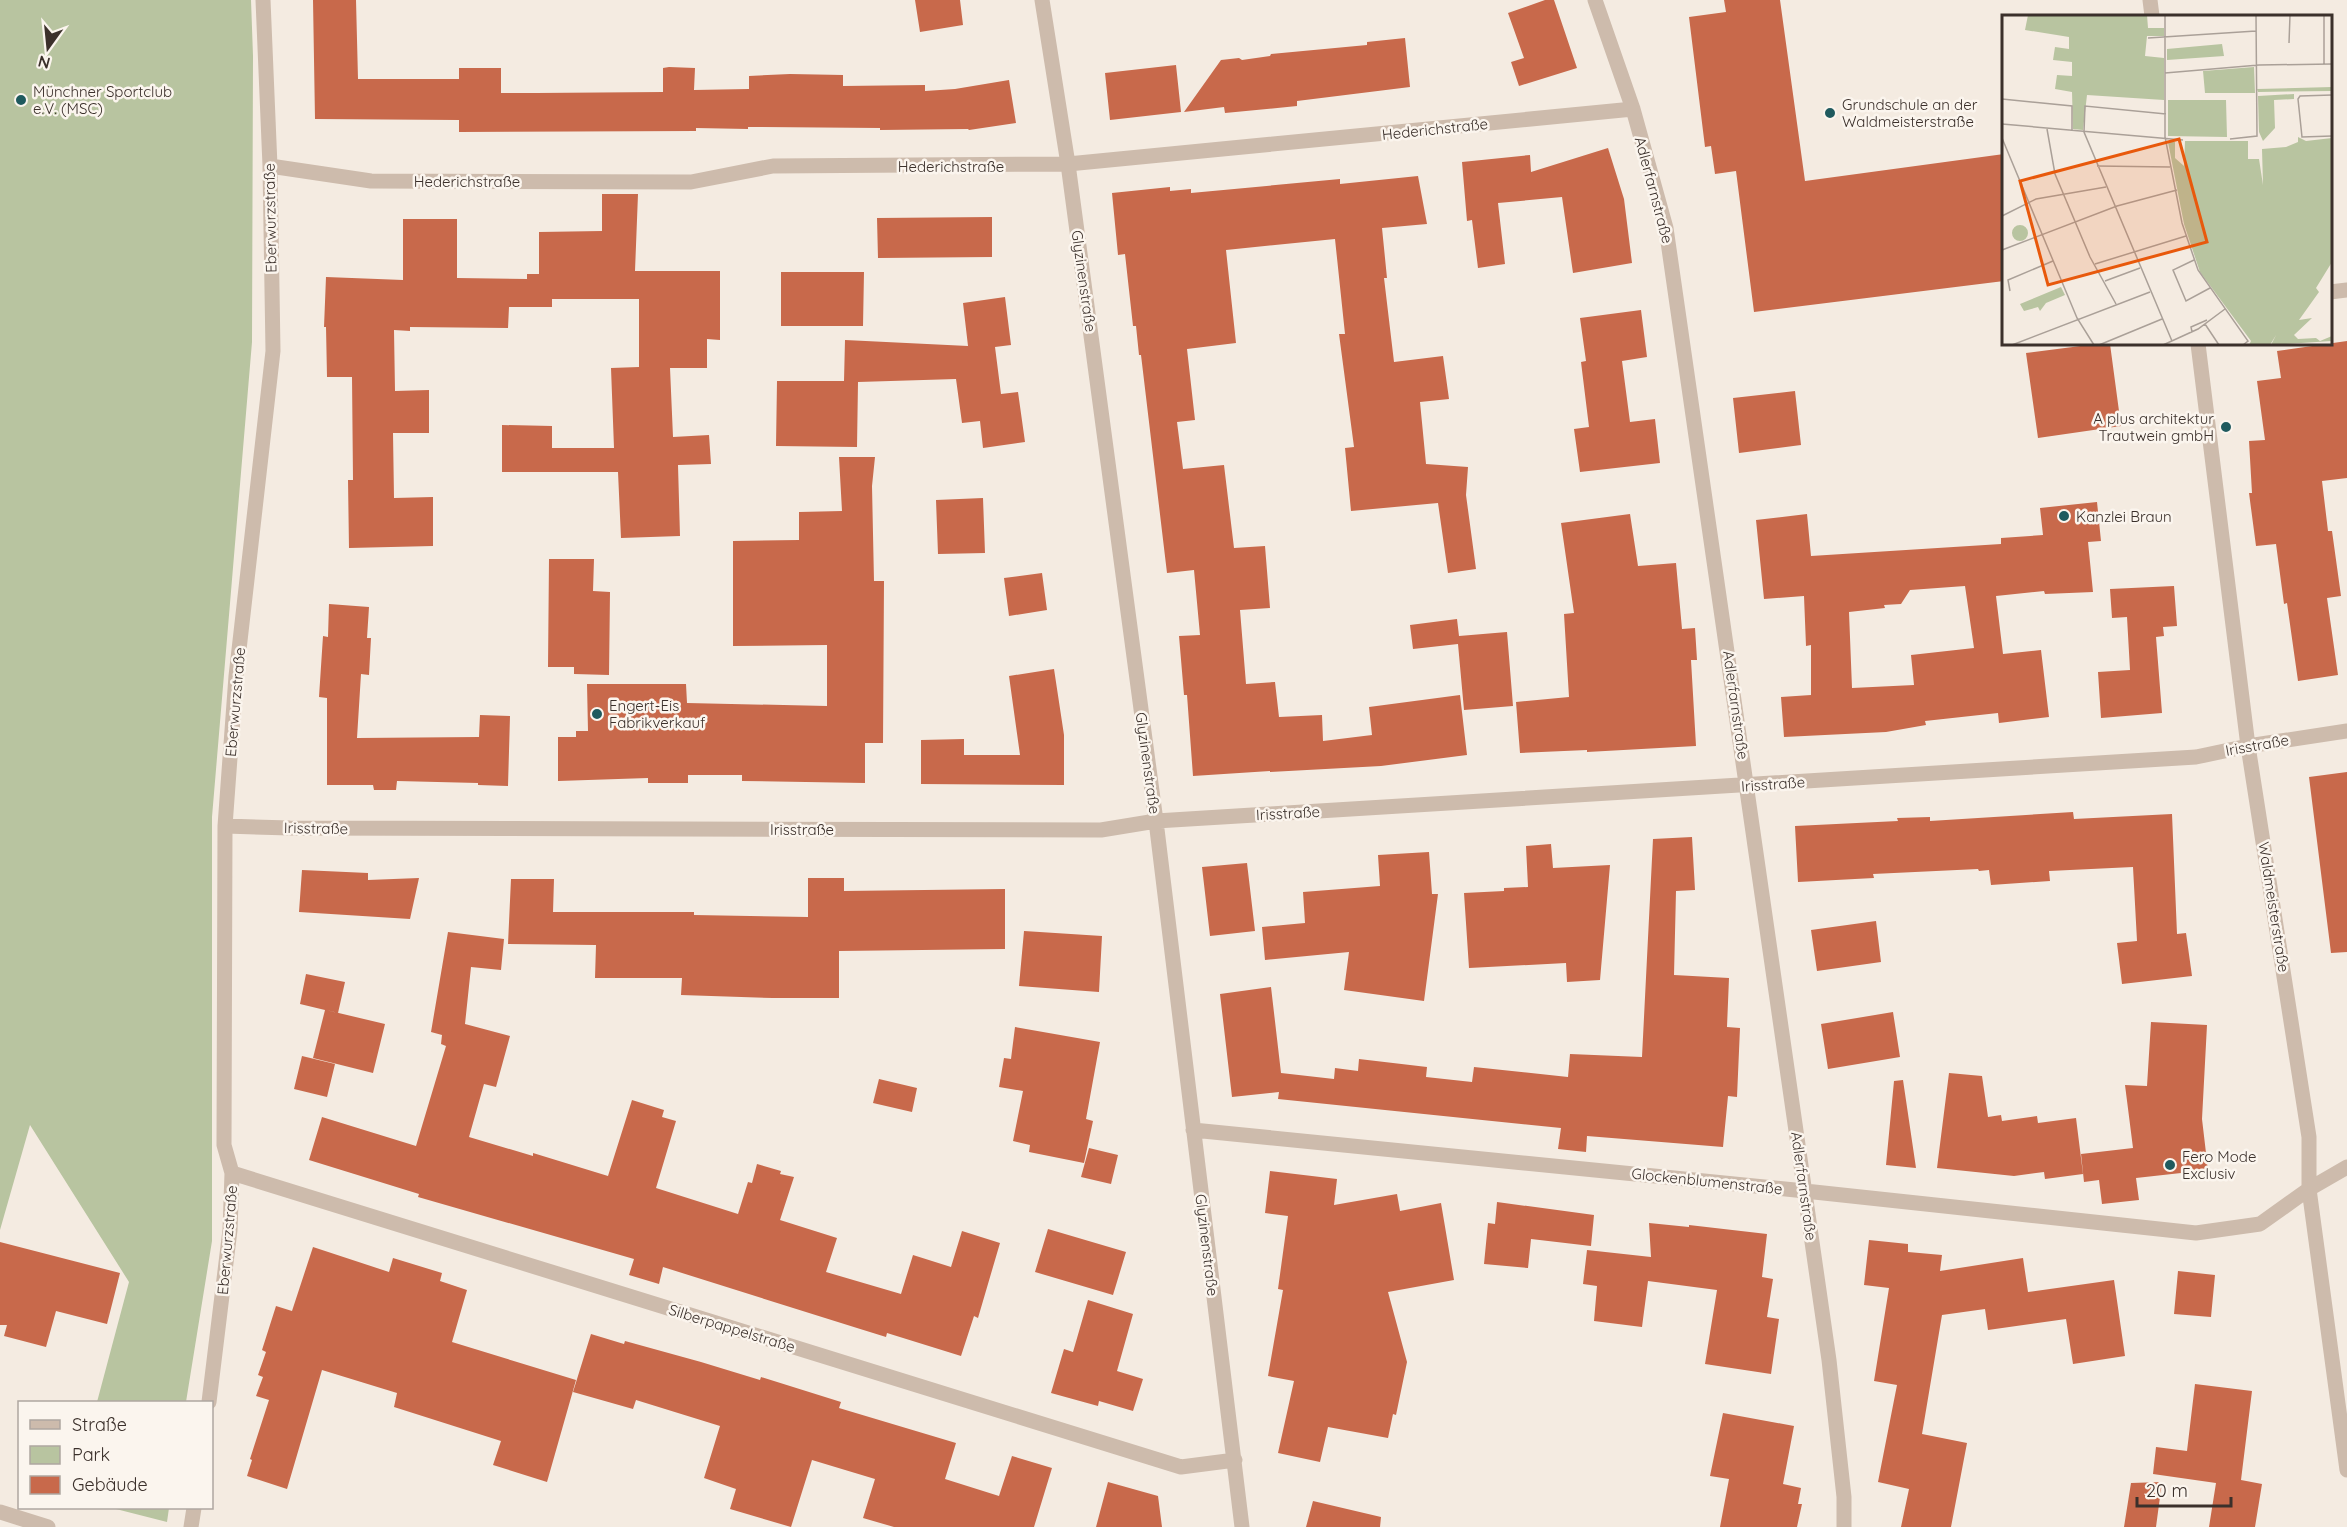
<svg xmlns="http://www.w3.org/2000/svg" width="2347" height="1527" viewBox="0 0 2347 1527" font-family="Quicksand,sans-serif">
<rect width="100%" height="100%" fill="#f4ebe1"/>
<path fill="#b8c4a0" d="M0,0h251l2,56 -1,286 -40,475v424l-26,161h-89l32,-120 -99,-157 -30,105z
M112,1508h57l-2,14z"/>
<path fill="#c8694b" fill-rule="evenodd" d="M313,0h43l2,79h101v-11h42v25h35l127,-1v-24l6,-1 26,1 -1,22 55,-1v-13l41,-2 53,1v11l82,-1v6l30,-2 54,-9 7,43 -47,7 -1,-1 -88,1v-2l-132,-1v2l-52,-1v3l-237,1v-12l-144,-1z
M915,0h45l3,25 -43,7z
M1545,0h9l23,68 -58,18 -8,-24 13,-4 -16,-45z
M1724,0h56l25,181 199,-27v127l-250,31 -18,-141 -21,3 -4,-28 -6,1 -16,-130 37,-5z
M1405,38l5,49 -113,14v5l-72,7 -1,-6 -40,5 37,-52 18,-2 3,2 28,-4 1,-2 96,-9v-3z
M1176,65l5,47 -71,8 -5,-47z
M1608,148l16,51 8,64 -59,10 -11,-76 -64,6 7,61 -27,4 -6,-48 -5,1 -5,-59 68,-7 1,17z
M1418,176l9,48 -45,4 5,50h-3l10,84 49,-6 6,43 -29,3 6,62 42,3 -2,28 10,74 -28,4 -10,-70 -87,8 -6,-63 9,-1 -15,-113h6l-10,-95 -109,11 10,93 -49,6 8,71 -18,2 6,47 41,-4 10,83 31,-2 5,62 -30,2 6,74 29,-2 4,35 43,-2 1,26 49,-6 -3,-28 91,-12 7,60 -86,11 -111,6v-1l-77,5 -6,-81h-3l-5,-59 21,-1 -6,-65 -27,3 -26,-218h-2l-3,-29h-3l-8,-72 -7,1 -6,-62 58,-6v4l21,-2v4l149,-14v5z
M602,194h36l-3,77h85v69l-13,-1v29h-37l3,69 36,-2 2,29 -33,1 2,71 -59,2 -3,-66h-116v-47l50,1v22h62l-3,-80 28,-1v-68h-87v8h-43l-1,21 -98,-1v4l-16,-1 1,61 34,-1v43h-36l1,65 39,-1v49l-84,2 -1,-68h5l-1,-103h-25l-1,-50h-2l2,-50 77,3v-61h54v59l70,1v-5h12v-42l63,-1z
M992,217v40l-114,1 -1,-40z
M781,272h83l-1,54h-82z
M1005,297l6,48 -16,2 6,47 17,-2 7,50 -42,6 -3,-27 -18,2 -6,-44 -98,3 -1,65 -81,-1 1,-65h67l1,-41 123,6 -5,-43z
M1641,310l6,47 -25,4 8,61 25,-3 5,44 -80,9 -6,-43 15,-2 -8,-65 5,-1 -6,-43z
M2347,341v137l-25,3 6,50h4l9,65 -14,2 11,77 -40,6 -11,-78 -3,1 -8,-60 -20,2 -7,-53h3l-3,-52 16,-1 -8,-59 24,-3 -4,-27z
M2096,344h14l11,82 -83,12 -12,-85z
M1795,391l6,54 -62,8 -6,-55z
M839,457h36l-3,29 2,95h10l-1,162h-18v40l-123,-2v-6h-54v8h-40v-5l-90,3v-44h18v-6h12l-1,-47h99l1,19 140,3v-61l-94,1v-105l66,-1v-28l43,-1z
M983,498l2,55 -47,1 -2,-54z
M2097,502l4,39 -13,1 5,50 -48,2 -1,-3 -48,5 7,58 38,-4 8,67 -50,6 -1,-10 -73,8 1,4 -40,7 -102,5 -3,-40 30,-2v-50l-5,1 -2,-50 -40,3 -8,-79 51,-6 4,42 190,-12v-6l42,-3 -3,-27zM1965,586l9,62 -63,7 3,30 -62,3 -3,-76 36,-4 -1,-3 17,-1 9,-14z
M1630,514l8,52 38,-3 6,66 13,-1 2,32h-6l5,86 -109,6v-2l-67,3 -4,-51 53,-5 -5,-83 10,-1 -13,-90z
M549,559h45l-1,32 17,1 -1,83 -35,-1v-7h-26z
M1042,573l5,37 -38,6 -5,-38z
M2174,586l3,40 -14,1 1,9 -8,1 6,76 -61,5 -3,-46 32,-2 -3,-53 -15,1 -2,-29z
M329,604l40,3 -2,31h4l-2,37 -8,-1 -4,64 122,-1 1,-22 30,1 -2,70 -30,-1v-2l-81,-2 -1,9h-22l-1,-5h-46v-87l-8,-1 4,-61 5,1z
M1457,619l2,17 48,-4 6,74 -49,4 -6,-66 -45,5 -3,-24z
M1054,669l10,66v50l-143,-1v-44l43,-1v16h56l-11,-79z
M2347,772v180l-16,1 -22,-176z
M2073,812l1,7 98,-5 5,120 9,-1 6,43 -70,8 -5,-41 20,-2 -4,-74 -84,4 1,10 -59,4 -2,-15 -10,1 -1,-2 -105,5 1,4 -76,4 -3,-56 103,-5 -1,-3 33,-1v4z
M1692,837l3,53 -19,1 -2,84 55,3 -2,49 13,1 -3,69 -9,-1 -5,51 -136,-11 -1,16 -28,-3 3,-21 -283,-29 1,-7 -47,5 -12,-103 51,-7 10,86 53,6 1,-11 23,3 1,-12 68,8 -1,10 46,5 2,-15 94,10 2,-23 72,3 11,-218z
M1551,844l2,24 57,-3 -10,115 -33,2 -1,-19 -97,5 -5,-75 40,-2v-3l24,-1 -2,-41z
M1429,852l3,42h6l-14,107 -80,-11 5,-38 -84,8 -3,-33 43,-4 -2,-31 77,-6 -2,-31z
M1247,863l8,68 -45,5 -8,-69z
M302,870l66,3v7l51,-2 -9,41 -111,-7z
M808,878h36v13l161,-2v60l-166,2v47h-66l-92,-3 1,-17h-87l1,-33 -88,-1 3,-65h43l-1,33h141v3l114,2z
M1876,921l5,41 -64,9 -6,-41z
M1024,931l78,5 -3,56 -80,-6z
M448,932l56,7 -3,31 -30,-3 -6,57 45,12 -14,51 -12,-3 -15,53 64,19v-3l75,23 24,-76 32,10 -2,7 14,4 -20,67 82,26 10,-32 4,1 5,-19 24,7 -1,3 14,3 -14,43 57,18 -11,34 75,22 12,-39 38,12 11,-36 38,12 -22,75 -4,-2 -13,40 -74,-23 -1,4 -29,-9 -194,-61 -4,17 -30,-9 5,-16 -216,-62 1,-3 -110,-34 13,-43 94,29 30,-100 -5,-2 1,-9 -11,-3z
M306,974l39,8 -7,31 -12,-3 59,14 -12,49 -60,-15 12,-48 -25,-6z
M1893,1012l7,45 -72,12 -7,-45z
M2151,1022l56,3 -5,94 6,51 -72,8 3,22 -37,4 -3,-24 -15,2 -3,-28 52,-6 -8,-63 22,1z
M1015,1027l85,15 -14,77 7,2 -9,42 -55,-11 1,-7 -17,-4 10,-50 -24,-4 5,-29 7,1z
M302,1056l33,8 -8,33 -33,-8z
M1949,1073l33,3 6,41 13,-2 1,6 35,-5 1,7 38,-5 7,56 -38,5 -1,-7 -30,4 -77,-8z
M879,1079l38,9 -5,24 -39,-9z
M1903,1080l13,88 -30,-3 8,-84z
M1089,1148l29,7 -7,29 -30,-7z
M1270,1171l67,8 -3,26 63,-11 3,17 41,-8 13,77 -66,12 19,70 -11,53 -3,-1 -5,24 -60,-11 -8,35 -42,-9 16,-72 -26,-5 15,-86 -5,-1 10,-73 -23,-3z
M1497,1202l97,13 -3,31 -60,-7 -3,29 -44,-4 4,-41 7,1z
M1649,1223l40,4v-2l78,9 -5,43 11,2 -6,38 12,2 -8,55 -66,-10 12,-74 -69,-9 -6,46 -48,-6 3,-35 -14,-2 4,-34 64,7z
M1048,1229l78,23 -13,43 -78,-23z
M1869,1240l39,4v8l34,3 -2,16 83,-13 5,34 86,-12 11,76 -52,8 -7,-45 -78,11 -3,-21 -43,6 -20,119 45,9 -16,84h-50l8,-38 -31,-7 19,-97 -23,-4 15,-93 -25,-3z
M0,1242l120,31 -13,51 -51,-13 -10,36 -42,-11 3,-11h-7z
M313,1247l76,25 4,-14 49,15 -2,8 27,9 -15,52 124,38 -29,102 -54,-17 8,-24 -107,-34 3,-14 -75,-23 -35,119 -40,-13 5,-16 -2,-1 19,-59 -13,-4 7,-19 -5,-2 8,-23 -4,-2 14,-44 16,5z
M2178,1271l37,4 -4,42 -37,-3z
M1088,1300l45,14 -16,57 26,8 -10,32 -34,-10 -1,5 -47,-13 13,-44 9,3z
M591,1334l33,10 1,-3 76,21 59,18 1,-3 80,25 -2,6 117,35 -11,36 54,17 13,-40 40,12 -18,59h-140l-31,-9 12,-39 -63,-19 -21,67 -61,-18 6,-20 -32,-11 16,-52 -84,-26 -3,9 -60,-17z
M2195,1384l57,7 -11,89 21,4 -7,43h-46l7,-44 -63,-9 3,-27 31,4z
M1723,1413l71,13 -11,58 18,4 -3,16h4l-5,23h-77l9,-48 -19,-3z
M1108,1482l50,14 4,31h-66z
M2162,1482l-6,45h-32l7,-44z
M1313,1501l68,16 -1,10h-74z"/>
<g fill="none" stroke-linecap="round" stroke-linejoin="round">
<path stroke="#cdbbac" stroke-width="15" d="M1042,0l26,164 88,657 86,706
M1595,0l38,109 33,119 163,1132 15,137v30
M2150,0l2,16
M270,166l101,15 320,1 82,-16 295,-2 565,-55
M2330,292l17,-2
M2198,344l50,402 61,391v52l38,281
M225,826l65,2 811,2 55,-9 1040,-64 52,-11 99,-15
M1193,1130l612,61 391,42 64,-9 49,-35 38,-22
M232,1173l949,294 54,-7
M209,1402l21,-172 2,-57 -8,-28 1,-319 11,-150 37,-325 -3,-185 -7,-166
M0,1512l48,15
M191,1527l3,-19"/>
</g>
<g fill="#1f5a5e" stroke="#fbf5ee" stroke-width="2">
<circle cx="21" cy="100" r="6"/>
<circle cx="1830" cy="113" r="6"/>
<circle cx="2226" cy="427" r="6"/>
<circle cx="2064" cy="516" r="6"/>
<circle cx="597" cy="714" r="6"/>
<circle cx="2170" cy="1165" r="6"/>
</g>
<g text-anchor="middle" dominant-baseline="central" stroke-width="5" stroke-linejoin="round" paint-order="stroke">
<g font-size="15" fill="#3b302b" stroke="#fbf5ee" text-anchor="start">
<text x="33" y="91">Münchner Sportclub<tspan x="33" dy="17">e.V. (MSC)</tspan></text>
<text x="1842" y="104">Grundschule an der<tspan x="1842" dy="17">Waldmeisterstraße</tspan></text>
<text x="2214" y="418" text-anchor="end">A plus architektur<tspan x="2214" dy="17">Trautwein gmbH</tspan></text>
<text x="2076" y="516">Kanzlei Braun</text>
<text x="609" y="705">Engert-Eis<tspan x="609" dy="17">Fabrikverkauf</tspan></text>
<text x="2182" y="1156">Fero Mode<tspan x="2182" dy="17">Exclusiv</tspan></text>
</g>
<g font-size="15" fill="#3b302b" stroke="#fbf5ee">
<text transform="translate(1435 129) rotate(-6)">Hederichstraße</text>
<text x="951" y="166">Hederichstraße</text>
<text x="467" y="181">Hederichstraße</text>
<text transform="translate(1654 190) rotate(75)">Adlerfarnstraße</text>
<text transform="translate(270 218) rotate(-91)">Eberwurzstraße</text>
<text transform="translate(1084 281) rotate(82)">Glyzinenstraße</text>
<text transform="translate(235 702) rotate(-85)">Eberwurzstraße</text>
<text transform="translate(1736 705) rotate(82)">Adlerfarnstraße</text>
<text transform="translate(2257 745) rotate(-10)">Irisstraße</text>
<text transform="translate(1148 763) rotate(82)">Glyzinenstraße</text>
<text transform="translate(1773 784) rotate(-4)">Irisstraße</text>
<text transform="translate(1288 813) rotate(-3)">Irisstraße</text>
<text transform="translate(316 828) rotate(1)">Irisstraße</text>
<text x="802" y="829">Irisstraße</text>
<text transform="translate(2274 907) rotate(81)">Waldmeisterstraße</text>
<text transform="translate(1707 1181) rotate(6)">Glockenblumenstraße</text>
<text transform="translate(1804 1186) rotate(82)">Adlerfarnstraße</text>
<text transform="translate(227 1240) rotate(-85)">Eberwurzstraße</text>
<text transform="translate(1207 1245) rotate(83)">Glyzinenstraße</text>
<text transform="translate(732 1328) rotate(17)">Silberpappelstraße</text>
</g>
</g>
<g transform="translate(2002 15)">
<rect width="330" height="330" fill="#f4ebe1"/>
<path d="M26,0h119l1,13h16v8h-17l-2,20 19,2v42l-77,-5 -4,35 -10,-1 -1,-37 -17,-3 2,-14 15,1v-14l-19,-2 2,-13 14,2v-12l-44,-7zM220,29l2,12 -57,4v-11zM252,52l1,26h-50l-2,-22zM330,72v4l-74,1 -1,-3zM292,79v5l-20,1 1,28 -12,13 -4,-9 -1,-36zM166,85h58l1,37 -59,-1zM296,122l8,4 26,-3v124l-16,26 3,4 -20,28 13,-2 -18,17 4,4 18,-1 4,3 12,-5v5l-61,4 5,-10 -6,10h-21l2,-4 -51,-69 -16,-48 -16,-82h7v16l9,8 1,-25h63v18h11l4,26 -1,-36 24,-2 12,-5zM10 218a8 8 0 1 1 16 0a8 8 0 1 1-16 0ZM59,272l4,8 -19,8 -6,8 -2,-4 -14,4 -4,-7z" fill="#b8c4a0"/>
<path fill="none" stroke="#aaa098" stroke-width="1.5" d="M163,0v122l17,86 16,47 50,71 -5,4M146,23l108,-7M287,28l1,-28M322,49v-49M163,58l94,-8 73,-1M330,80l-32,1 -2,3 4,38 30,-1M0,84l70,7v25M164,99l-81,-8 -1,26 88,209M0,109l181,16M45,114l8,45 35,83 26,47M0,123l75,180 17,27M228,124l27,-3 -1,-121M95,151l73,1M0,201l34,-17 70,-12M0,235l115,-44 60,-16M192,245l-21,10 13,31 24,-13M93,249l91,-28M103,266l35,-13M8,276l-2,-11 45,-19M203,309l14,21M190,317l-1,-5 16,-7M10,330l138,-53M97,330l63,-26M161,330l35,-16 27,-20"/>
<path fill="#e8590c" fill-opacity="0.15" stroke="#e8590c" stroke-width="3" d="M177,124l28,103 -159,43 -28,-104z"/>
<rect width="330" height="330" fill="none" stroke="#3b302b" stroke-width="3"/>
</g>
<rect x="18" y="1401" width="195" height="108" fill="#fbf5ee" stroke="#aea6a0" stroke-width="1.5"/>
<rect x="30" y="1420" width="30" height="9" fill="#cdbbac" stroke="#aea6a0" stroke-width="1.5"/>
<text x="72" y="1431" font-size="18" fill="#3b302b">Straße</text>
<rect x="30" y="1446" width="30" height="18" fill="#b8c4a0" stroke="#aea6a0" stroke-width="1.5"/>
<text x="72" y="1461" font-size="18" fill="#3b302b">Park</text>
<rect x="30" y="1476" width="30" height="18" fill="#c8694b" stroke="#aea6a0" stroke-width="1.5"/>
<text x="72" y="1491" font-size="18" fill="#3b302b">Gebäude</text>
<g transform="translate(48 48) rotate(195)" stroke="#fbf5ee" stroke-width="4.5" paint-order="stroke">
<path d="M0-4.5L10 22L0 15L-10 22Z" fill="#3b302b"/>
<text y="-9" font-size="16" font-weight="bold" text-anchor="middle" fill="#3b302b">N</text>
</g>
<path d="M2137 1497v9h94v-9" fill="none" stroke="#3b302b" stroke-width="3"/>
<text x="2146" y="1497" font-size="18" fill="#3b302b" stroke="#fbf5ee" stroke-width="4.5" paint-order="stroke">20 m</text>
</svg>
